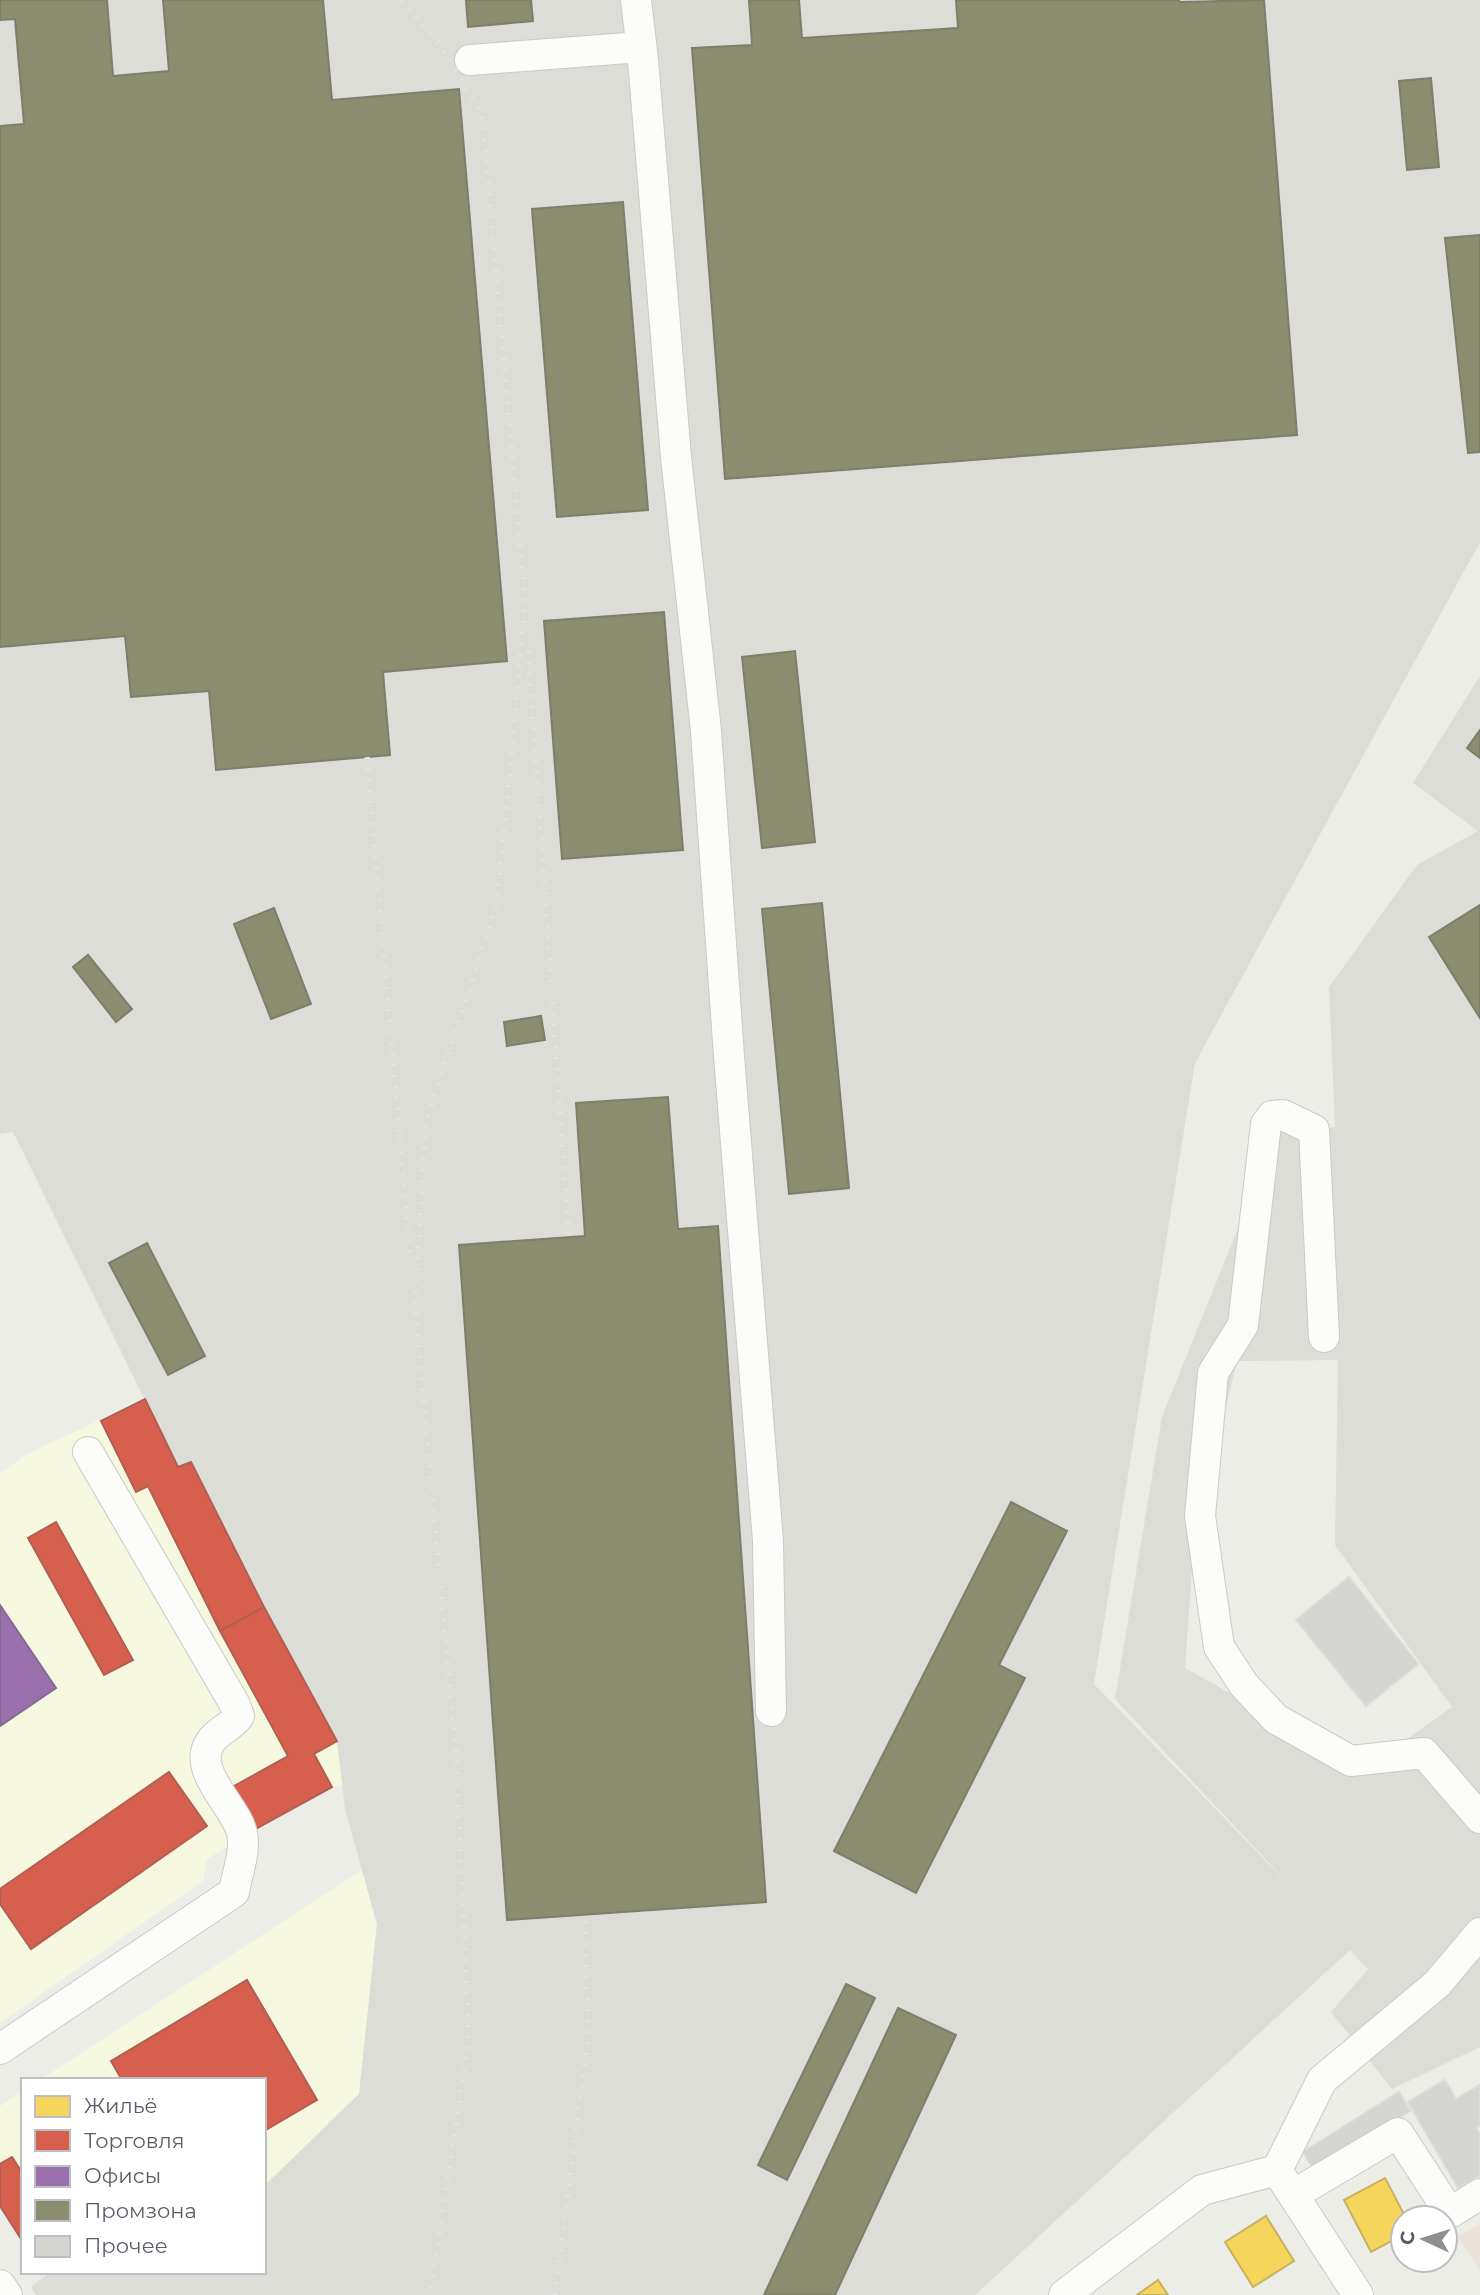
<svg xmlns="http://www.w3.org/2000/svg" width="1480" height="2295" viewBox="0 0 1480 2295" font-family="Montserrat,sans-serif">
<rect width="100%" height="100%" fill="#ecede6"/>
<path fill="#f6f7df" d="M145,1399l34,68 12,-5 73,145 73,134 6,44 -11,2 -82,45 -44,28 -3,21 -203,142v-549l27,-20z
M362,1870l15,54 -18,170 -95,92v-106h-224z
M23,2091v151l-23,-36v-100z"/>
<path fill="#dcddd6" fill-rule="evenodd" d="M0,0h1480v542l-285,521 -101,621 208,214 -187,-199 47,-282 116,-288 36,1 21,-3 -6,-140 88,-122 61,-34 -65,-48 67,-107v1371l-88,42 -61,-77 37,-43 -18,-19 -375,345h-939l-5,-8 19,-15h214v-86l95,-92 18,-170 -32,-115 -8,-68 -73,-134 -73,-145 -13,5 -165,-335 -13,2zM1338,1360l-3,185 117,162 -87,62 -180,-101 9,-127 43,-180z"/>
<path fill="#ede2db" d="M1480,2224v47l-22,-34z"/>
<path fill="#f6d55c" stroke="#c8b15f" stroke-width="2" d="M1385,2178l21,40h-3v17l-32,17 -27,-52z
M1266,2216l28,45 -41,26 -28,-45z
M1158,2280l10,15h-31z"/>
<path fill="#d6604d" stroke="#b15f54" stroke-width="2" d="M145,1399l33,68 13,-5 73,145 -44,24 -72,-145 -12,6 -35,-71z
M56,1522l77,138 -29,15 -76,-137z
M264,1607l73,134 -23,13 18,33 -82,45 -23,-42 61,-34 -68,-125z
M169,1772l38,54 -176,123 -31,-45v-15z
M247,1980l70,120 -53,31v-51h-142l-11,-19z
M12,2157l11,17v68l-23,-36v-42z"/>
<path fill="#9970ab" stroke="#866a96" stroke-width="2" d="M0,1605l56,83 -56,38z"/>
<path fill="#8c8c6e" stroke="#7d7e6c" stroke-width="2" d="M0,0h107l6,76 56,-5 -6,-71h160l9,100 127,-11 48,572 -124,11 7,83 -174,15 -7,-79 -78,6 -6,-61 -125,11v-521l24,-2 -9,-105 -15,1z
M466,0h65l2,21 -65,6z
M749,0h50l3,38 156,-10 -2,-28h223v2l85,-2 33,435 -572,44 -33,-431 60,-3z
M1431,78l8,89 -32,3 -8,-89z
M623,202l25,308 -91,7 -25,-308z
M1480,235v217l-12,1 -23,-215z
M664,612l19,238 -121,9 -18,-238z
M795,651l20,191 -53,6 -20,-191z
M1480,730v28l-13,-10z
M822,903l27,285 -60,6 -27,-285z
M1480,905v113l-51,-81z
M274,908l37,96 -40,15 -37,-95z
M88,955l44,54 -16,13 -43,-55z
M541,1016l4,24 -38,6 -3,-24z
M668,1097l10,132 40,-3 48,676 -259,18 -48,-675 126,-9 -9,-133z
M147,1243l58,113 -37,19 -59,-112z
M1011,1502l56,29 -68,134 26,13 -109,215 -82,-42z
M846,1984l29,14 -88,182 -29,-15z
M898,2008l58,27 -121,260h-71z"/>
<path fill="#d4d4d0" stroke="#dcdcd6" stroke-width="2" d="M1349,1577l69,87 -52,42 -70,-86z
M1445,2080l11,19 24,-14v41l-4,2 4,6v41l-22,13 -50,-86z
M1399,2092l11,19 -96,59 -11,-18z"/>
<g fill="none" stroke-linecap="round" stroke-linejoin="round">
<defs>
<path id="minor" d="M636,0l7,60 33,397 30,274 23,325 39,485 3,170
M470,60l171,-13
M1324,1337l-10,-207 -31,-15 -11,1 -6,8 -23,201 -30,48 -13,143 19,131 25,38 32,34 75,42 73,-8 56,65
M0,2049l234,-157c3,-19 12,-40 8,-59 -6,-27 -52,-63 -31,-92 7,-10 20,-14 28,-25l-5,-13 -146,-251
M1282,2178l76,117
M1293,2195l105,-62 52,80 30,-19
M0,2285l7,10
M1064,2295l138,-105 75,-20 45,-90 115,-96 43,-51"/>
</defs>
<use href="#minor" stroke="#c9cac9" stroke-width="32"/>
<use href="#minor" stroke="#fcfcfb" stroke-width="30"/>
<path stroke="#e4e4e3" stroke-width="5" stroke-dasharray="2 9" stroke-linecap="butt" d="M401,0l41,48 40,67 43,485 -13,152 -16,156 -70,214 -11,181 41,452 13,283 -39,257
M528,651l41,587
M367,757l43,497
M555,2295l33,-258 -3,-123"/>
</g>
<rect x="21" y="2078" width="245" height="196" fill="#ffffff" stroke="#bdbec2" stroke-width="2"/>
<rect x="35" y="2096" width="35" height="21" fill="#f6d55c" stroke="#bdbec2" stroke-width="2"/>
<text x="84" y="2113" font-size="21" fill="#5b5d66">Жильё</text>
<rect x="35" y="2130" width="35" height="21" fill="#d6604d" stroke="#bdbec2" stroke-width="2"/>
<text x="84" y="2148" font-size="21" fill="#5b5d66">Торговля</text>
<rect x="35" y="2166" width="35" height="21" fill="#9970ab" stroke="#bdbec2" stroke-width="2"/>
<text x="84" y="2183" font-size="21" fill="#5b5d66">Офисы</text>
<rect x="35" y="2200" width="35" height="21" fill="#8c8c6e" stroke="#bdbec2" stroke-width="2"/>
<text x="84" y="2218" font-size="21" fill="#5b5d66">Промзона</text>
<rect x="35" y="2236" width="35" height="21" fill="#d4d4d0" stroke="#bdbec2" stroke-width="2"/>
<text x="84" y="2253" font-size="21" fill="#5b5d66">Прочее</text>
<g transform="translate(1424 2239) rotate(274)"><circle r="33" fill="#ffffff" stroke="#bdbec2" stroke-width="2"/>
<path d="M0-5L12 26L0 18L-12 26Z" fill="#8e8f93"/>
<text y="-10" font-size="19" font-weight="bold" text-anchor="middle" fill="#5b5d66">С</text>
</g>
</svg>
